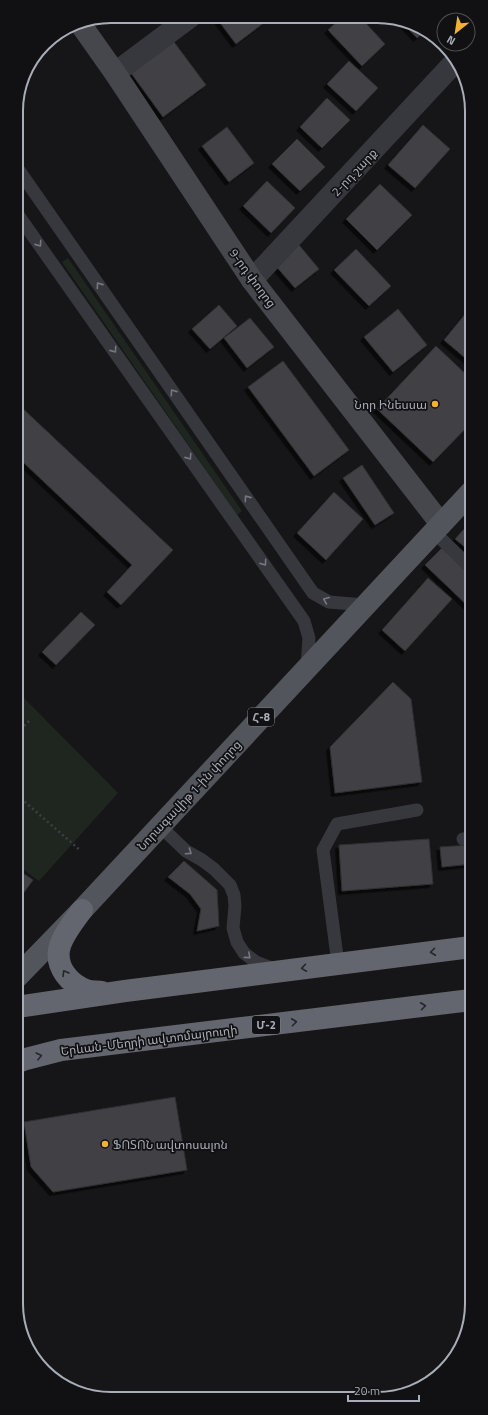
<svg xmlns="http://www.w3.org/2000/svg" width="488" height="1415" viewBox="0 0 488 1415" font-family="'Titillium Web','Noto Sans Armenian',sans-serif">
<defs>
<filter id="shadow"><feDropShadow dx="-3.5" dy="3.5" stdDeviation="0" flood-color="#0009"/></filter>
</defs>
<rect width="100%" height="100%" fill="#161618"/>
<path fill="#1e261f" d="M68,258l174,253 -5,4 -175,-253z
M17,691l101,102 -79,88 -22,-16z"/>
<path fill="#404145" stroke="#303034" filter="url(#shadow)" d="M223,17h39l3,5 -29,22 -18,-24z
M341,18h20l24,26 -23,22 -34,-36z
M400,20l23,13 -6,5z
M174,42l32,43 -43,32 -32,-44z
M349,61l29,27 -22,23 -29,-27z
M327,98l23,22 -28,28 -22,-21z
M423,125l27,24 -35,39 -27,-23z
M227,127l27,36 -25,19 -27,-36z
M297,139l28,28 -25,24 -28,-27z
M267,181l28,27 -24,25 -28,-27z
M380,184l32,31 -35,35 -31,-31z
M299,245l20,24 -24,19 -20,-23z
M356,249l35,37 -22,20 -35,-36z
M219,305l18,21 -27,23 -18,-20z
M398,309l29,36 -34,27 -29,-35z
M466,313l4,4v45l-26,-22z
M250,318l24,29 -27,21 -23,-30z
M436,346l35,33v44l-38,39 -56,-53z
M283,361l66,89 -35,26 -66,-89z
M18,404l155,146 -52,55 -14,-13 25,-27 -108,-102 -7,7v-64z
M362,465l32,48 -19,12 -32,-47z
M334,492l29,27 -37,41 -29,-27z
M471,521v31l-16,-13z
M442,548l29,28v33l-46,-44z
M428,578l24,21 -47,52 -23,-21z
M81,612l14,13 -39,40 -14,-13z
M393,682l18,17 11,83 -87,11 -5,-46z
M429,839l4,45 -91,7 -3,-46z
M471,845v19l-29,3 -2,-20z
M184,861l33,29 2,36 -22,5 4,-22 -11,-15 -22,-17z
M17,869l16,11 -16,22z
M175,1097l12,73 -134,22 -22,-25 -7,-45z"/>
<g fill="none" stroke-linecap="round" stroke-linejoin="round">
<path stroke="#3d3f44" stroke-width="2.5" stroke-dasharray="2 3" stroke-linecap="butt" d="M17,733l13,-13
M17,795l64,56"/>
<path stroke="#37383d" stroke-width="13" d="M16,166l297,427 16,9 35,3
M16,212l288,409 5,17 -2,29
M433,531l38,37
M160,826l26,25 16,9 12,9 16,16 4,10 1,11 -2,22 4,14 7,11 12,9 18,7
M463,839l8,-1
M338,964l-15,-114 14,-26 80,-14"/>
<path stroke="#37383d" stroke-width="22" d="M115,73l75,-56
M252,280l202,-217"/>
<path stroke="#45474d" stroke-width="22" d="M79,22l36,51 137,207 189,244"/>
<path stroke="#53555c" stroke-width="22" d="M17,977l65,-67 389,-418"/>
<path stroke="#63666e" stroke-width="22" d="M82,910c-8,11 -21,27 -23,40 -3,18 11,34 27,40 5,2 11,1 16,2
M17,1007l108,-16 346,-44
M18,1062l8,-3 35,-9 410,-50"/>
</g>
<defs><path id="oneway-chevron" d="M-2-3.5L2.5 0L-2 3.5" fill="none" stroke-width="1.6" stroke-linecap="round" stroke-linejoin="round"/></defs>
<g stroke="#757881">
<use href="#oneway-chevron" transform="translate(39 244) rotate(55)"/>
<use href="#oneway-chevron" transform="translate(99 285) rotate(-125)"/>
<use href="#oneway-chevron" transform="translate(114 350) rotate(55)"/>
<use href="#oneway-chevron" transform="translate(173 392) rotate(-125)"/>
<use href="#oneway-chevron" transform="translate(189 457) rotate(55)"/>
<use href="#oneway-chevron" transform="translate(247 498) rotate(-125)"/>
<use href="#oneway-chevron" transform="translate(264 563) rotate(55)"/>
<use href="#oneway-chevron" transform="translate(326 600) rotate(-157)"/>
<use href="#oneway-chevron" transform="translate(189 852) rotate(34)"/>
<use href="#oneway-chevron" transform="translate(248 956) rotate(41)"/>
</g>
<g stroke="#26262a">
<use href="#oneway-chevron" transform="translate(433 952) rotate(173)"/>
<use href="#oneway-chevron" transform="translate(304 968) rotate(172)"/>
<use href="#oneway-chevron" transform="translate(65 973) rotate(-121)"/>
<use href="#oneway-chevron" transform="translate(423 1006) rotate(-7)"/>
<use href="#oneway-chevron" transform="translate(294 1022) rotate(-7)"/>
<use href="#oneway-chevron" transform="translate(39 1056) rotate(-14)"/>
</g>
<g fill="#f2b134" stroke="#111113" stroke-width="1.5">
<circle cx="435" cy="404" r="4"/>
<circle cx="105" cy="1144" r="4"/>
</g>
<g text-anchor="middle" dominant-baseline="central" stroke-width="3.5" stroke-linejoin="round" paint-order="stroke">
<g fill="#111113" stroke="#7b7e86" stroke-width="1">
<rect x="248" y="708" width="26" height="18" rx="3"/>
<rect x="252" y="1016" width="28" height="18" rx="3"/>
</g>
<g font-size="11" font-weight="bold" fill="#a8adb8">
<text x="261" y="717">Հ-8</text>
<text x="266" y="1025">Մ-2</text>
</g>
<g font-size="12" fill="#a8adb8" stroke="#111113">
<text transform="translate(354 172) rotate(-47)">2-րդ շարք</text>
<text transform="translate(253 278) rotate(54)">9-րդ փողոց</text>
<text transform="translate(189 795) rotate(-47)">Նորագավիթ 1-ին փողոց</text>
<text transform="translate(149 1040) rotate(-7)">Երևան-Մեղրի ավտոմայրուղի</text>
</g>
<g font-size="12" fill="#a8adb8" stroke="#111113" text-anchor="end">
<text x="427" y="404">Նոր Ինեսսա</text>
<text x="113" y="1144" text-anchor="start">ՖՈՏՈՆ ավտոսալոն</text>
</g>
</g>
<path d="M0 0H488V1415H0ZM111 23H377A88 88 0 0 1 465 111V1304A88 88 0 0 1 377 1392H111A88 88 0 0 1 23 1304V111A88 88 0 0 1 111 23Z" fill="#111113" fill-rule="evenodd"/>
<path fill="none" stroke="#a8adb8" stroke-width="2" d="M111 23H377A88 88 0 0 1 465 111V1304A88 88 0 0 1 377 1392H111A88 88 0 0 1 23 1304V111A88 88 0 0 1 111 23Z"/>
<g transform="translate(456 32) rotate(210)"><circle r="19" fill="#111113" stroke="#4d4f55"/>
<path d="M0-3L7 15L0 10L-7 15Z" fill="#f2b134"/>
<text y="-6" font-size="11" font-weight="bold" text-anchor="middle" fill="#a8adb8">N</text>
</g>
<path d="M348 1395v6h71v-6" fill="none" stroke="#a8adb8" stroke-width="2"/>
<text x="354" y="1395" font-size="12" fill="#a8adb8" stroke="#111113" stroke-width="3" paint-order="stroke">20 m</text>
</svg>
